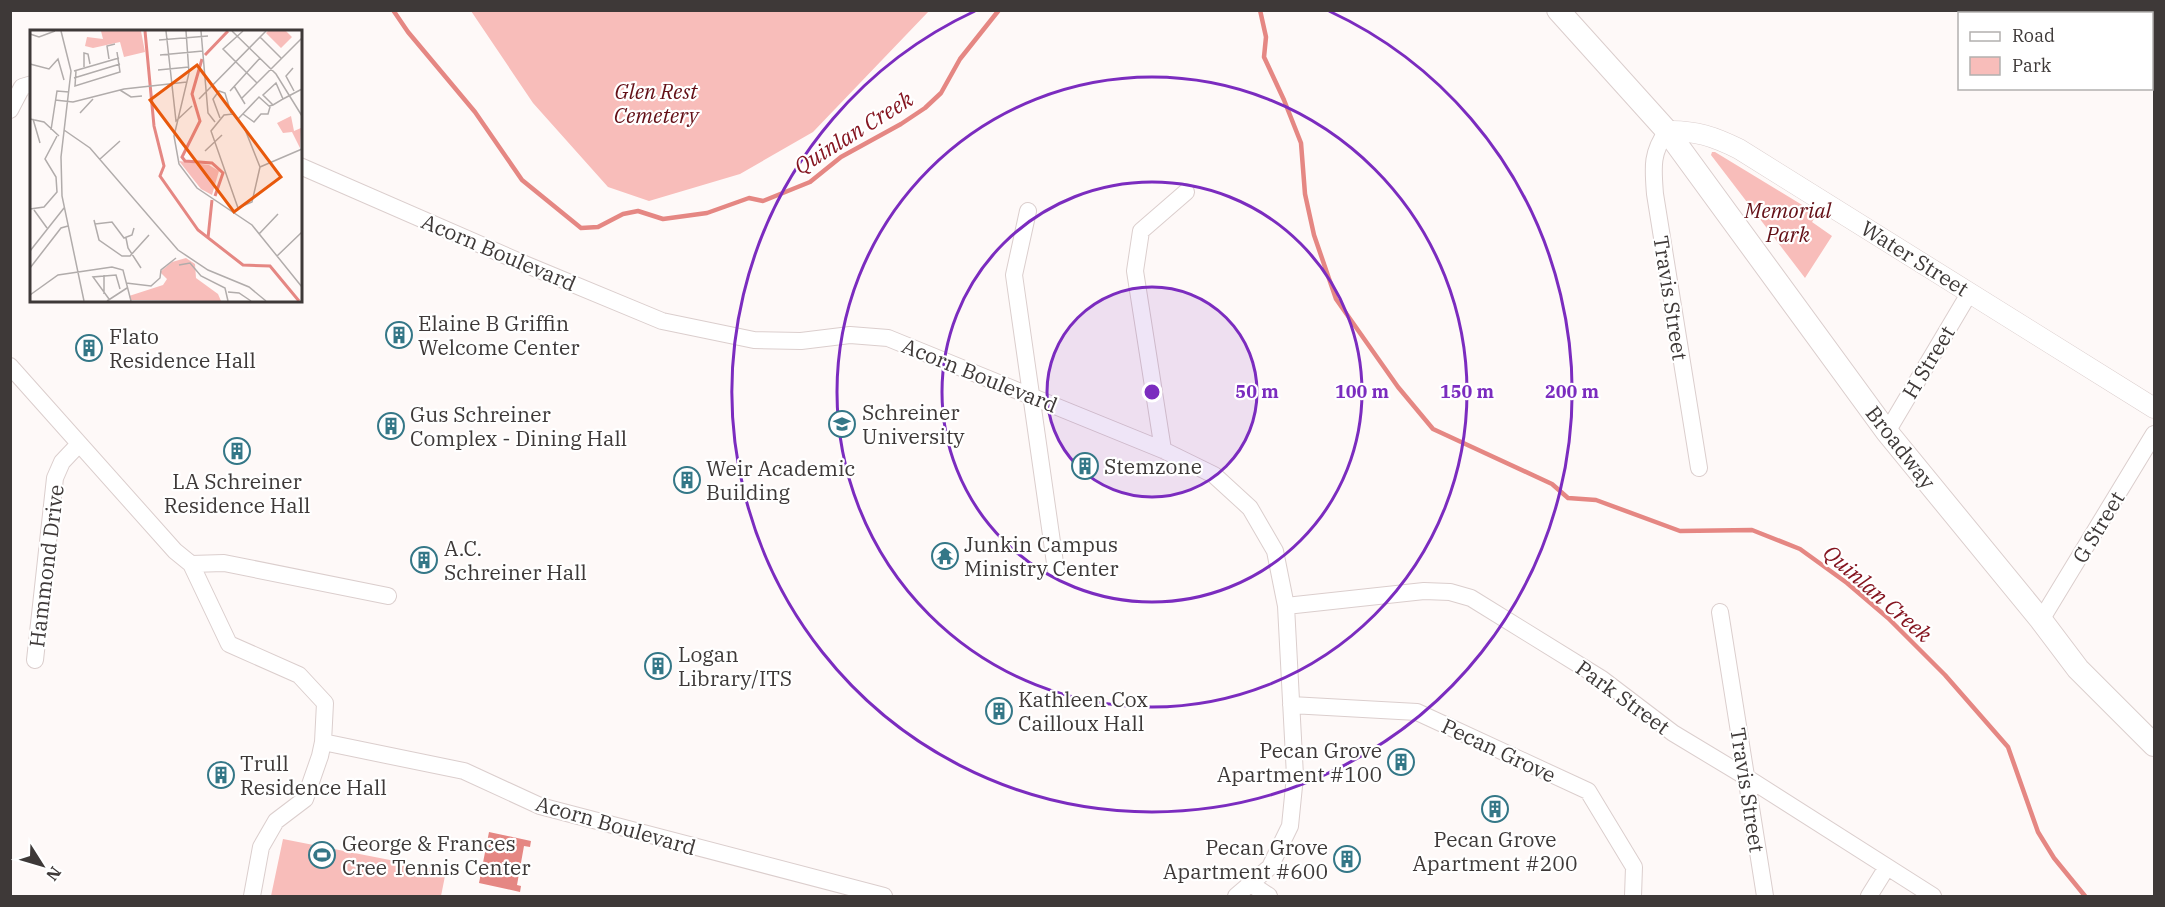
<svg xmlns="http://www.w3.org/2000/svg" width="2165" height="907" viewBox="0 0 2165 907" font-family="'IBM Plex Serif',serif">
<rect width="100%" height="100%" fill="#fef9f8"/>
<path fill="#f8bdba" d="M471,11h458l-116,121 -73,42 -91,27 -41,-14 -75,-84z
M1712,152h3l102,62 -5,8 20,14 -27,42 -94,-123z
M283,839l163,32 -5,25h-170z"/>
<path fill="#e58783" d="M489,832l42,9 -1,6 -6,-1 -7,39 4,1 -1,6 -41,-9z"/>
<g fill="none" stroke-linecap="round" stroke-linejoin="round">
<path stroke="#e58783" stroke-width="4.5" d="M393,10l15,22 67,80 47,68 59,48 17,-1 25,-13 15,-3 25,8 44,-6 42,-15 14,3 47,-19 31,-25 60,-33 24,-16 16,-15 19,-34 39,-49
M1260,10l6,27 -2,20 20,43 17,43 4,51 9,41 22,64 62,88 35,42 119,55 16,14 28,2 84,31 72,-1 48,19 47,34 41,35 57,57 63,72 30,85 16,26 31,38"/>
<path stroke="#e58783" stroke-width="26" d="M2112,10l4,4
M2152,37l2,2"/>
<defs>
<path id="minor" d="M10,110l12,-23 10,-3
M1667,131c-16,22 -14,37 -12,63l44,274
M300,166l227,99 135,56 92,19 47,1 49,-6 38,3 275,112 51,25 36,33 25,43 11,55 9,170 -5,50 -20,41 -34,29
M1028,211l-14,64 42,295
M10,366l165,185 16,13 38,80 70,31 26,28 -2,39 141,29 76,35 344,90
M1887,432l83,-140
M1163,450l-28,-179 6,-40 45,-39
M191,564l33,-1 164,33
M1286,606l138,-15 26,1 21,6 131,81 71,54 73,44 187,119
M1720,612l45,284
M2041,620l113,-186
M35,660l20,-182 7,-16 17,-18
M1291,705l126,7 171,79 46,76 -1,29
M1251,884l18,12
M252,896l9,-49 15,-26 29,-22 15,-43 3,-14
M1869,896l18,-29"/>
<path id="tertiary" d="M1667,131c28,-1 48,6 72,18l415,259"/>
<path id="secondary" d="M1558,10l109,121 220,301 154,188 37,49 76,76"/>
</defs>
<use href="#minor" stroke="#dbcecd" stroke-width="18"/>
<use href="#tertiary" stroke="#dbcecd" stroke-width="21"/>
<use href="#secondary" stroke="#dbcecd" stroke-width="24"/>
<use href="#minor" stroke="#fff" stroke-width="16"/>
<use href="#tertiary" stroke="#fff" stroke-width="20"/>
<use href="#secondary" stroke="#fff" stroke-width="22"/>
</g>
<circle cx="1152" cy="392" r="105" fill="#7b2cbf" fill-opacity=".12"/>
<g fill="none" stroke="#7b2cbf" stroke-width="3">
<circle cx="1152" cy="392" r="105"/>
<circle cx="1152" cy="392" r="210"/>
<circle cx="1152" cy="392" r="315"/>
<path d="M1329 11A420 420 0 1 1 975 11"/>
</g>
<defs>
<symbol id="building-ring" viewBox="-11 -11 22 22"><circle r="9.5" fill="#fff" stroke="#347787" stroke-width="1.5"/><path d="M-4-6H4V6H1V3H-1V6H-4ZM-2.5-4.3h1.7v1.8h-1.7ZM.8-4.3h1.7v1.8H.8ZM-2.5-1h1.7V.8h-1.7ZM.8-1h1.7V.8H.8Z" fill="#347787"/></symbol>
<symbol id="university-ring" viewBox="-11 -11 22 22"><circle r="9.5" fill="#fff" stroke="#347787" stroke-width="1.5"/><path d="M0-5L7-2L0 1L-7-2ZM-4 1L0 2.5L4 1V4Q0 6-4 4Z" fill="#347787"/></symbol>
<symbol id="temple-ring" viewBox="-11 -11 22 22"><circle r="9.5" fill="#fff" stroke="#347787" stroke-width="1.5"/><path d="M0-6L5-2H3V0L6.5 2.5H4V6H1.5V3h-3V6H-4V2.5H-6.5L-3 0V-2H-5Z" fill="#347787"/></symbol>
<symbol id="stadium-ring" viewBox="-11 -11 22 22"><circle r="9.5" fill="#fff" stroke="#347787" stroke-width="1.5"/><path d="M0-5a6.5 5 0 1 0 0 10a6.5 5 0 1 0 0-10ZM-3.5-1.8h7v3.6h-7Z" fill="#347787"/></symbol>
</defs>
<g fill-rule="evenodd">
<use href="#building-ring" x="384" y="320" width="30" height="30"/>
<use href="#building-ring" x="74" y="333" width="30" height="30"/>
<use href="#university-ring" x="827" y="409" width="30" height="30"/>
<use href="#building-ring" x="376" y="411" width="30" height="30"/>
<use href="#building-ring" x="222" y="436" width="30" height="30"/>
<use href="#building-ring" x="1070" y="451" width="30" height="30"/>
<use href="#building-ring" x="672" y="465" width="30" height="30"/>
<use href="#temple-ring" x="930" y="541" width="30" height="30"/>
<use href="#building-ring" x="409" y="545" width="30" height="30"/>
<use href="#building-ring" x="643" y="651" width="30" height="30"/>
<use href="#building-ring" x="984" y="696" width="30" height="30"/>
<use href="#building-ring" x="1386" y="747" width="30" height="30"/>
<use href="#building-ring" x="206" y="760" width="30" height="30"/>
<use href="#building-ring" x="1480" y="794" width="30" height="30"/>
<use href="#stadium-ring" x="307" y="840" width="30" height="30"/>
<use href="#building-ring" x="1332" y="844" width="30" height="30"/>
</g>
<g text-anchor="middle" dominant-baseline="central" stroke-width="4.5" stroke-linejoin="round" paint-order="stroke">
<g font-size="21" font-style="italic" fill="#630f16" stroke="#fff">
<text x="656" y="91">Glen Rest<tspan x="656" dy="24">Cemetery</tspan></text>
<text x="1788" y="210">Memorial<tspan x="1788" dy="24">Park</tspan></text>
</g>
<g font-size="21" fill="#3e3938" stroke="#fff">
<text transform="translate(499 252) rotate(23)">Acorn Boulevard</text>
<text transform="translate(1915 258) rotate(32)">Water Street</text>
<text transform="translate(1671 298) rotate(81)">Travis Street</text>
<text transform="translate(1928 362) rotate(-59)">H Street</text>
<text transform="translate(980 375) rotate(22)">Acorn Boulevard</text>
<text transform="translate(1901 447) rotate(52)">Broadway</text>
<text transform="translate(2098 527) rotate(-59)">G Street</text>
<text transform="translate(46 566) rotate(-83)">Hammond Drive</text>
<text transform="translate(1623 697) rotate(36)">Park Street</text>
<text transform="translate(1499 750) rotate(25)">Pecan Grove</text>
<text transform="translate(1748 790) rotate(81)">Travis Street</text>
<text transform="translate(616 825) rotate(16)">Acorn Boulevard</text>
</g>
<g font-size="21" fill="#3e3938" stroke="#fff" text-anchor="start">
<text x="418" y="323">Elaine B Griffin<tspan x="418" dy="24">Welcome Center</tspan></text>
<text x="109" y="336">Flato<tspan x="109" dy="24">Residence Hall</tspan></text>
<text x="862" y="412">Schreiner<tspan x="862" dy="24">University</tspan></text>
<text x="410" y="414">Gus Schreiner<tspan x="410" dy="24">Complex - Dining Hall</tspan></text>
<text x="1104" y="466">Stemzone</text>
<text x="706" y="468">Weir Academic<tspan x="706" dy="24">Building</tspan></text>
<text x="237" y="481" text-anchor="middle">LA Schreiner<tspan x="237" dy="24">Residence Hall</tspan></text>
<text x="964" y="544">Junkin Campus<tspan x="964" dy="24">Ministry Center</tspan></text>
<text x="444" y="548">A.C.<tspan x="444" dy="24">Schreiner Hall</tspan></text>
<text x="678" y="654">Logan<tspan x="678" dy="24">Library/ITS</tspan></text>
<text x="1018" y="699">Kathleen Cox<tspan x="1018" dy="24">Cailloux Hall</tspan></text>
<text x="1382" y="750" text-anchor="end">Pecan Grove<tspan x="1382" dy="24">Apartment #100</tspan></text>
<text x="240" y="763">Trull<tspan x="240" dy="24">Residence Hall</tspan></text>
<text x="1495" y="839" text-anchor="middle">Pecan Grove<tspan x="1495" dy="24">Apartment #200</tspan></text>
<text x="342" y="843">George &amp; Frances<tspan x="342" dy="24">Cree Tennis Center</tspan></text>
<text x="1328" y="847" text-anchor="end">Pecan Grove<tspan x="1328" dy="24">Apartment #600</tspan></text>
</g>
<g font-size="22" font-style="italic" fill="#851520" stroke="#fff">
<text transform="translate(853 132) rotate(-32)">Quinlan Creek</text>
<text transform="translate(1878 593) rotate(41)">Quinlan Creek</text>
</g>
</g>
<g transform="translate(30 30)">
<rect width="272" height="272" fill="#fef9f8"/>
<path d="M71,1h40l4,21 -21,5 -4,-15 -27,6 -8,-2 2,-9 16,2zM238,1h18l6,6 -11,11 -15,-15zM261,86l3,15 7,-3 -1,20 -8,-16 -9,1 -6,-10zM149,131l30,4 10,6 -7,24 -11,-6zM156,228l9,6 1,14 22,16 3,7 -90,-1 -2,-4 34,-11 4,-6 -7,-7 12,-10z" fill="#f8bdba"/>
<path fill="none" stroke="#e58783" stroke-width="3" d="M115,1l9,95 10,40 -4,10 38,54 45,35 27,1 29,35M175,25l23,-24M172,29l-10,35 8,27 -18,36 3,4 27,2 11,10 -8,23M178,208l4,-38"/>
<path fill="none" stroke="#b1acab" stroke-width="1.5" d="M31,1l10,40 -10,86 1,39 22,105M136,1l10,90 16,-15M156,1l3,42 -15,63 5,28 18,24 55,37 50,62M171,1l7,82 7,9M202,1l44,43 26,42M213,1l-20,18 34,34M0,4l9,3 16,-6M230,7l21,21M129,10l49,-4M130,25l43,-4M79,29l-2,-13 8,-2M0,34l19,5 9,-10 6,21M54,37v-14l4,1 2,10M263,38l-7,8 8,15M128,40l31,-3M44,41l45,-13M46,41l-1,15 45,-14 -3,-20M44,48l46,-14M204,56l11,18M90,60l11,7 11,-1M200,61l30,-33M212,68l60,-60M169,69l67,-68M253,69l19,-10M25,70l18,2 51,-13 63,-7M239,76l4,-1 10,-6 -7,-16 -13,12 10,10M50,83l13,-14M203,84l11,13 16,40 -8,35 -14,6 -27,-77 13,-16zM190,88l-7,-19 6,-8 6,2 6,20M0,89l14,3 15,14M3,89l7,24M208,89l21,-22 11,10 -2,7h-7l-7,8 -11,-8M21,100l6,-39 12,1M34,100l26,18 88,102 30,20 41,17 17,14M175,121l17,-16M70,129l20,-18M230,137l42,-18M0,179l14,-2 13,-15 -1,-15 -11,-18 12,-23M4,180l13,18M64,190l5,20 23,16h8l19,-21M65,194l17,-2 12,16 8,-3 2,-7M229,204l19,-20M96,208l2,10 13,20M0,221l34,-43M247,226l25,-24M149,235l11,-2 11,13 24,12 3,13M0,238l31,-40 7,-2M96,253l25,3 9,-8 1,-8 15,-12M198,262l11,1 12,8M74,264v-19M0,265l28,-20 54,-8 11,3 8,31M79,269l-16,-22 23,-2 4,14M77,271l20,-13"/>
<path fill="#e8590c" fill-opacity="0.15" stroke="#e8590c" stroke-width="3" d="M167,35l84,112 -47,35 -84,-112z"/>
<rect width="272" height="272" fill="none" stroke="#3e3938" stroke-width="3"/>
</g>
<circle cx="1152" cy="392" r="9" fill="#7b2cbf" stroke="#fff" stroke-width="3"/>
<g font-size="18" text-anchor="middle" font-weight="bold" fill="#7b2cbf" stroke="#fff" stroke-width="4.5" stroke-linejoin="round" paint-order="stroke">
<text x="1257" y="398">50 m</text>
<text x="1362" y="398">100 m</text>
<text x="1467" y="398">150 m</text>
<text x="1572" y="398">200 m</text>
</g>
<rect width="2165" height="907" fill="none" stroke="#3e3938" stroke-width="24"/>
<rect x="1958" y="12" width="195" height="78" fill="#ffffff" stroke="#b2b0af" stroke-width="1.5"/>
<rect x="1970" y="32" width="30" height="9" fill="#ffffff" stroke="#b2b0af" stroke-width="1.5"/>
<text x="2012" y="42" font-size="18" fill="#3e3938">Road</text>
<rect x="1970" y="57" width="30" height="18" fill="#f8bdba" stroke="#b2b0af" stroke-width="1.5"/>
<text x="2012" y="72" font-size="18" fill="#3e3938">Park</text>
<g transform="translate(42 865) rotate(127)" stroke="#ffffff" stroke-width="4.5" paint-order="stroke">
<path d="M0-4.5L10 22L0 15L-10 22Z" fill="#3e3938"/>
<text y="-9" font-size="16" font-weight="bold" text-anchor="middle" fill="#3e3938">N</text>
</g>
</svg>
